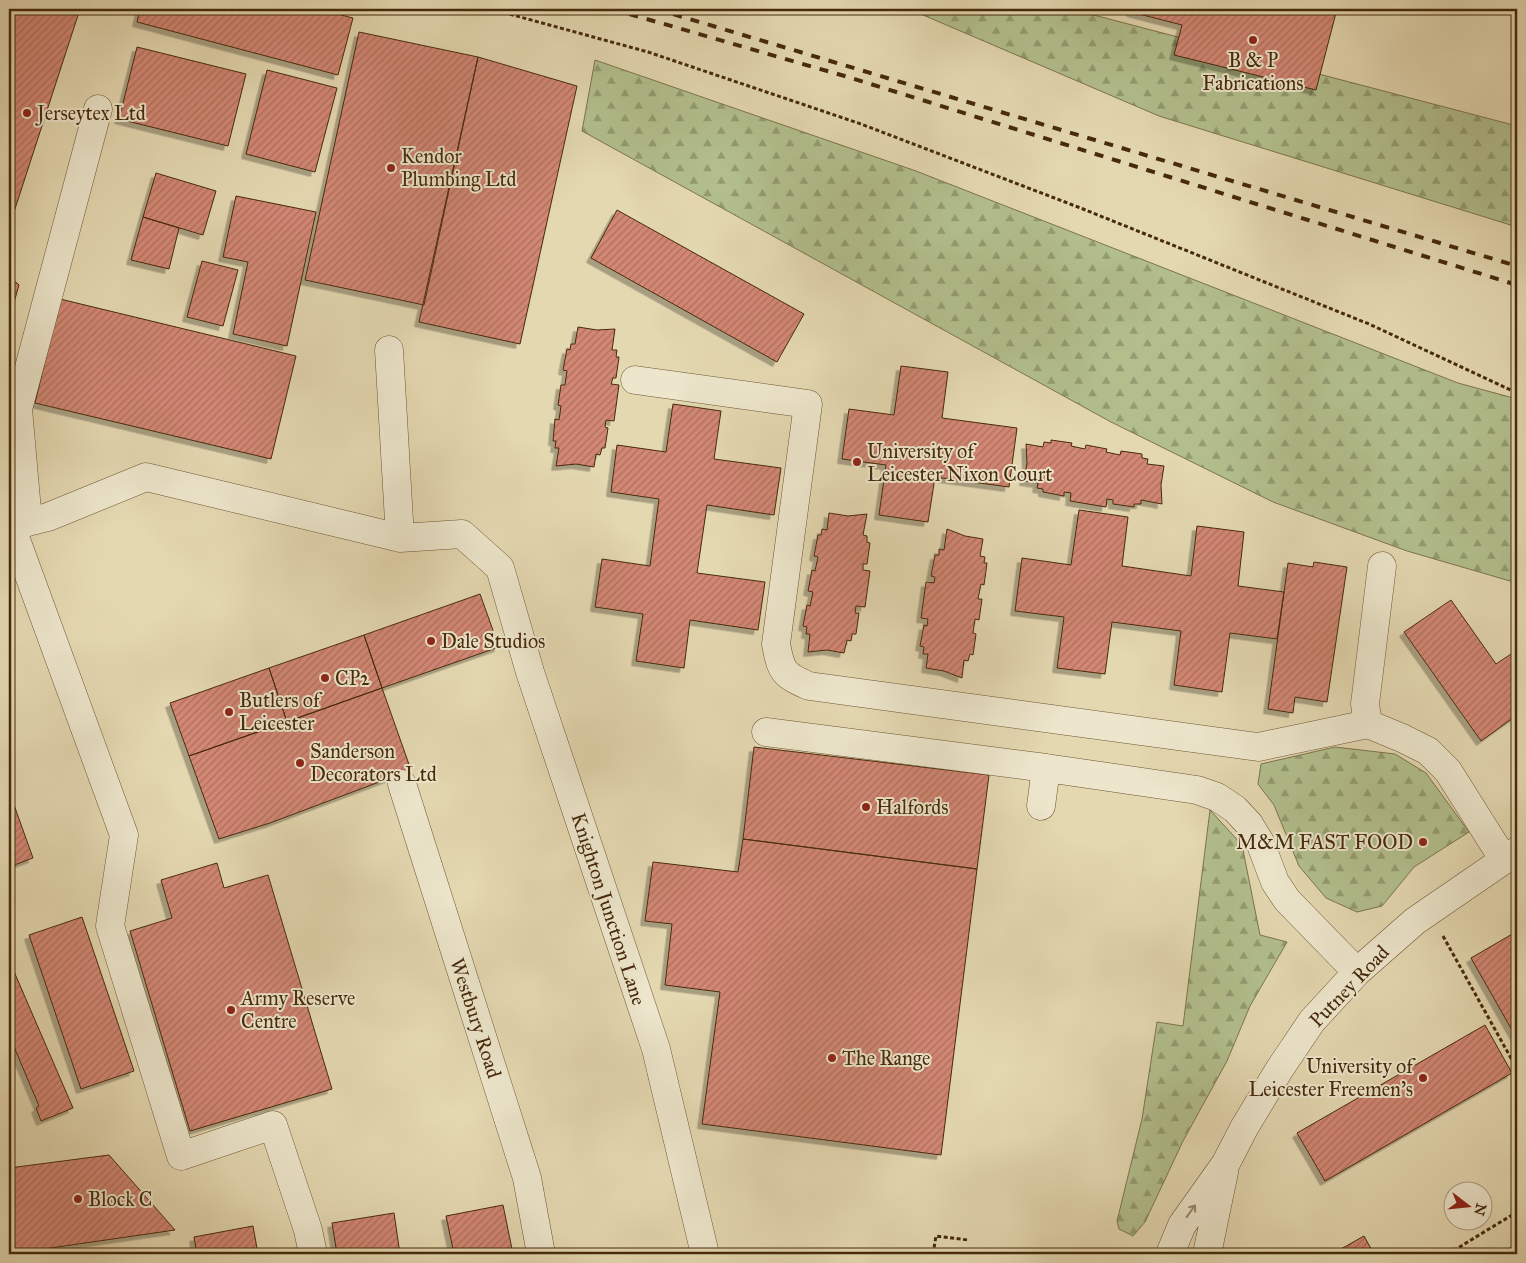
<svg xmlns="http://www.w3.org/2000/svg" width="1526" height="1263" viewBox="0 0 1526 1263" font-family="'IM FELL Great Primer',serif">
<defs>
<pattern id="forest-firs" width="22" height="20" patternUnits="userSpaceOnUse" patternTransform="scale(1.25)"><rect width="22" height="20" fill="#b2bf8d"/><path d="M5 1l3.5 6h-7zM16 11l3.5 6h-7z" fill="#939b71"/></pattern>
<pattern id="building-hatch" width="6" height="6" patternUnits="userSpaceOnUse" patternTransform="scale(1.25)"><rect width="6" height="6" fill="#d38774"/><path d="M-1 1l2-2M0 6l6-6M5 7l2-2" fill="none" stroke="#ad6f5d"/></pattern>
<filter id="shadow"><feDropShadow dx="-4.5" dy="4.5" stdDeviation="0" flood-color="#0004"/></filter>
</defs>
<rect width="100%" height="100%" fill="#e4d8b1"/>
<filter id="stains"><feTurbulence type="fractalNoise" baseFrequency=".004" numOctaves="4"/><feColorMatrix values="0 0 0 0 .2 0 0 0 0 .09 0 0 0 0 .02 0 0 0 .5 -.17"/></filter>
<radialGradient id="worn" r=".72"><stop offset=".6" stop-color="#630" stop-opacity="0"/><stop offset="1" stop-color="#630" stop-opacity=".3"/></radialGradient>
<path fill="url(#forest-firs)" stroke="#7c744c" d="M909,9h162l446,117v101l-358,-111z
M595,60l321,111 542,212 59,16v184l-110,-32 -134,-49 -162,-80 -529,-291z
M1335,747l60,7 31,19 43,59 -55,35 -32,39 -25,6 -31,-14 -27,-32 -25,-61 -16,-21 3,-20z
M1210,810l32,35 18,90 27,7 -37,64 -23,55 -44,80 -38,81 -12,14 -14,-7 -2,-8 25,-102 15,-97 26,4z"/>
<path fill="url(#building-hatch)" stroke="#462a0b" filter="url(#shadow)" d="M9,9h71l-68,209 -3,-1z
M140,9h178l35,9 -15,57 -201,-53z
M1132,9h205l-21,81 -142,-35 8,-30 -51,-13z
M359,32l119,25 -54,248 -119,-25z
M137,47l109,27 -18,72 -109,-27z
M478,57l99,29 -57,258 -101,-22z
M267,70l70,18 -22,84 -69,-18z
M156,173l60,18 -13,44 -60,-18z
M236,196l80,16 -29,134 -54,-12 15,-72 -25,-5z
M617,210l187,104 -27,48 -186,-104z
M143,217l36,11 -10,41 -38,-9z
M202,261l36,9 -15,56 -36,-9z
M9,276l10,9 -10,35z
M60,299l236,57 -25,103 -236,-56z
M578,327l19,3 18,-1 -3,21h5l-1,7h3l-3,21h-3l-2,6 8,1 -5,36 -8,-1 -1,7 3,1 -3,20h-3l-2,7 -4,-1 -2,13 -18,-3 -20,2 3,-18h-4l1,-7h-3l2,-22 4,1 2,-14 -3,-1 3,-20h4l2,-14 -4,-1 4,-21 3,1 1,-6h4z
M901,366l47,6 -6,46 75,10 -8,59 -74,-10 -7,45 -49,-7 7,-50 -44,-6 7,-50 45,6z
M673,404l48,7 -7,48 67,9 -7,47 -67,-10 -10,68 68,9 -7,48 -68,-10 -6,48 -48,-7 7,-47 -48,-7 7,-48 48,7 9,-67 -48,-7 6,-47 49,7z
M1051,440l21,3 -1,3 14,3 1,-4 21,4 -1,3 14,3 1,-4 21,3v4l6,1 -1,5 17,2 -3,19 1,19 -21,-4v4h-7v3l-21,-3v-4l-6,-1 -1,8 -36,-6 1,-8 -7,-1v4l-21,-4v-3l-6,-1 1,-5 -14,-2 3,-18 -1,-19 17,3 1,-5 7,1z
M1079,510l49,7 -6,49 69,10 6,-50 47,6 -6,54 46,6 -7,47 -47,-6 -8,59 -48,-7 7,-54 -69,-9 -7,52 -48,-6 7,-51 -49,-6 7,-53 49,7z
M829,513l19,3 19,-2 -4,21 4,1v6l3,1 -3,21h-4v6l7,1 -5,36 -9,-1 -1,7h4l-3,21h-4l-1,7 -4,-1 -3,13 -17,-3 -19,2 2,-18h-4l1,-7 -4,-1 4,-21 3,1 3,-14 -5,-1 4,-21 3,1 3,-14 -4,-1 4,-21h3l1,-6 5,1z
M947,529l18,7 18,3 -3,17 5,1 -1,6h3l-3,22 -3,-1 -3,15h4l-3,21 -4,-1 -2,14 3,1 -3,21 -3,-1 -2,7 -4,-1 -2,18 -18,-7 -18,-3 2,-14h-5l1,-7 -4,-1 4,-21 3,1 1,-7 -7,-1 5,-36 8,1 1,-6 -4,-1 4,-21h4v-6l5,1z
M1314,562l33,5 -20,135 -32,-5 -2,16 -25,-4 20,-146 25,4z
M480,594l19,53 -117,41 -18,-53z
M1451,600l45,64 21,-14v65l-36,26 -77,-109z
M364,635l18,53 -95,34 -18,-54z
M269,668l18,54 -98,34 -19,-53z
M382,688l29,82 -141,53 -51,16 -30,-83z
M754,747l235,28 -12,94 -234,-30z
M9,791l24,67 -24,9z
M743,839l234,30 -36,286 -239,-31 18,-132 -55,-7 7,-61 -27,-3 8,-59 85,10z
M217,863l7,25 44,-13 64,214 -142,42 -60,-200 42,-13 -11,-38z
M82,917l52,154 -53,18 -52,-154z
M1514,933l3,5v101l-46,-81z
M9,960l64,148 -32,13 -5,-13 3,-2 -30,-71z
M1485,1025l27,48 -187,108 -28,-48z
M109,1155l66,75 -166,24v-86z
M503,1205l10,49h-59l-8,-38z
M394,1213l6,41h-63l-5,-31z
M253,1226l5,28h-61l-3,-17z
M1364,1236l10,18h-42z
M1517,1244v10h-18l4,-2z"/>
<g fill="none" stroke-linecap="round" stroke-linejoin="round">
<defs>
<path id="minor" d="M389,350l11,188
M635,380l173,24 -32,240c5,27 7,31 33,42l449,61 110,-23 34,14 26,13 20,20 56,89
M28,522l20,-5 98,-40 254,61 62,-4 38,34 30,104 126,377 49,205
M11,526l113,309 -14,91 71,230 92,-31 35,105 5,24
M10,527l18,-5 -10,-113 80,-300
M1368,724l-3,-20 17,-138
M766,732l280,36
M402,784l125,394 14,76
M1041,806l5,-38 151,22 20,7 18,12 14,15 11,18 15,40 12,18 70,72
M1170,1254l12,-29 44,-62 18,-35 35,-58 33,-49 45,-49 58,-51 102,-70
M1207,1254l17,-82"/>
</defs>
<use href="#minor" stroke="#6e5634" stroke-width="29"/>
<path stroke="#462a0b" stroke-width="3" stroke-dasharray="4 2.5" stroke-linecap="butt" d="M491,9l157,43 213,72 217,83 291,117 148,69
M1443,936l74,133
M933,1254l3,-18 32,4
M1448,1254l69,-42"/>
<use href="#minor" stroke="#ede6cc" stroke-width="28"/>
<path stroke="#462a0b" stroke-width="4" stroke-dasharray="9 9" stroke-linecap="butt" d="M612,9l236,68 669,208
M656,9l861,257"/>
</g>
<defs><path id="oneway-shaft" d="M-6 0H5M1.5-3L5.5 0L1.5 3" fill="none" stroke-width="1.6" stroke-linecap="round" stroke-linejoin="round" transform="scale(1.25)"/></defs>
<use stroke="#9a886c" href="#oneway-shaft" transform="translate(1191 1211) rotate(-54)"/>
<g fill="#8f2418" stroke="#ede6cc" stroke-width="2">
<circle cx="1253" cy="40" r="5"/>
<circle cx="27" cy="113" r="5"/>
<circle cx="391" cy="168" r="5"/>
<circle cx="857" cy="462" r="5"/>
<circle cx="431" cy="641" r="5"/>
<circle cx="325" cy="678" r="5"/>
<circle cx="229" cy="712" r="5"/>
<circle cx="300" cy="763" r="5"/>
<circle cx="866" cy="807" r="5"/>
<circle cx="1423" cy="842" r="5"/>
<circle cx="231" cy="1010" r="5"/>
<circle cx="832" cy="1058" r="5"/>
<circle cx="1423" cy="1078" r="5"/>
<circle cx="78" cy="1199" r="5"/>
</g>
<g text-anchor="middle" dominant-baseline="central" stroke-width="4" stroke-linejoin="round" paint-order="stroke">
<g font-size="20" fill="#462a0b" stroke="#ede6cc" text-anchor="start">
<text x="1253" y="60" text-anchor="middle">B &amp; P<tspan x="1253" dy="23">Fabrications</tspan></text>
<text x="37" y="113">Jerseytex Ltd</text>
<text x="401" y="156">Kendor<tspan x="401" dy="23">Plumbing Ltd</tspan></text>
<text x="867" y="451">University of<tspan x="867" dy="23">Leicester Nixon Court</tspan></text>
<text x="441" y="641">Dale Studios</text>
<text x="335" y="678">CP2</text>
<text x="239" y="700">Butlers of<tspan x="239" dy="23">Leicester</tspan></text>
<text x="310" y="751">Sanderson<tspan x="310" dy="23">Decorators Ltd</tspan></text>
<text x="876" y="807">Halfords</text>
<text x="1413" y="842" text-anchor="end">M&amp;M FAST FOOD</text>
<text x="241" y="998">Army Reserve<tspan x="241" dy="23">Centre</tspan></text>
<text x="842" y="1058">The Range</text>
<text x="1413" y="1066" text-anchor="end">University of<tspan x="1413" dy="23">Leicester Freemen's</tspan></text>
<text x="88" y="1199">Block C</text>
</g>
<g font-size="20" fill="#462a0b" stroke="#ede6cc">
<text transform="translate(609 909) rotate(72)">Knighton Junction Lane</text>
<text transform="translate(1349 986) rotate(-46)">Putney Road</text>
<text transform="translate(476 1018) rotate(72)">Westbury Road</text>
</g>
</g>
<rect width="1526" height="1263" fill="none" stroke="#e4d8b1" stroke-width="30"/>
<rect x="10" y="10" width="1506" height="1243" fill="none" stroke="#462a0b" stroke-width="2.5"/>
<rect x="15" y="15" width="1496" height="1233" fill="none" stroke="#462a0b"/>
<g transform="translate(1468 1206) rotate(106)"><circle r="24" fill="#ede6cc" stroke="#aa9b7f"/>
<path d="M0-4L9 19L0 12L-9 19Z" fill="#8f2418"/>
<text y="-8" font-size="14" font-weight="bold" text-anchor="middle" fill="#462a0b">N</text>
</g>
<rect width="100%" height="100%" filter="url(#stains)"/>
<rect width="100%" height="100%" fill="url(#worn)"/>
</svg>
